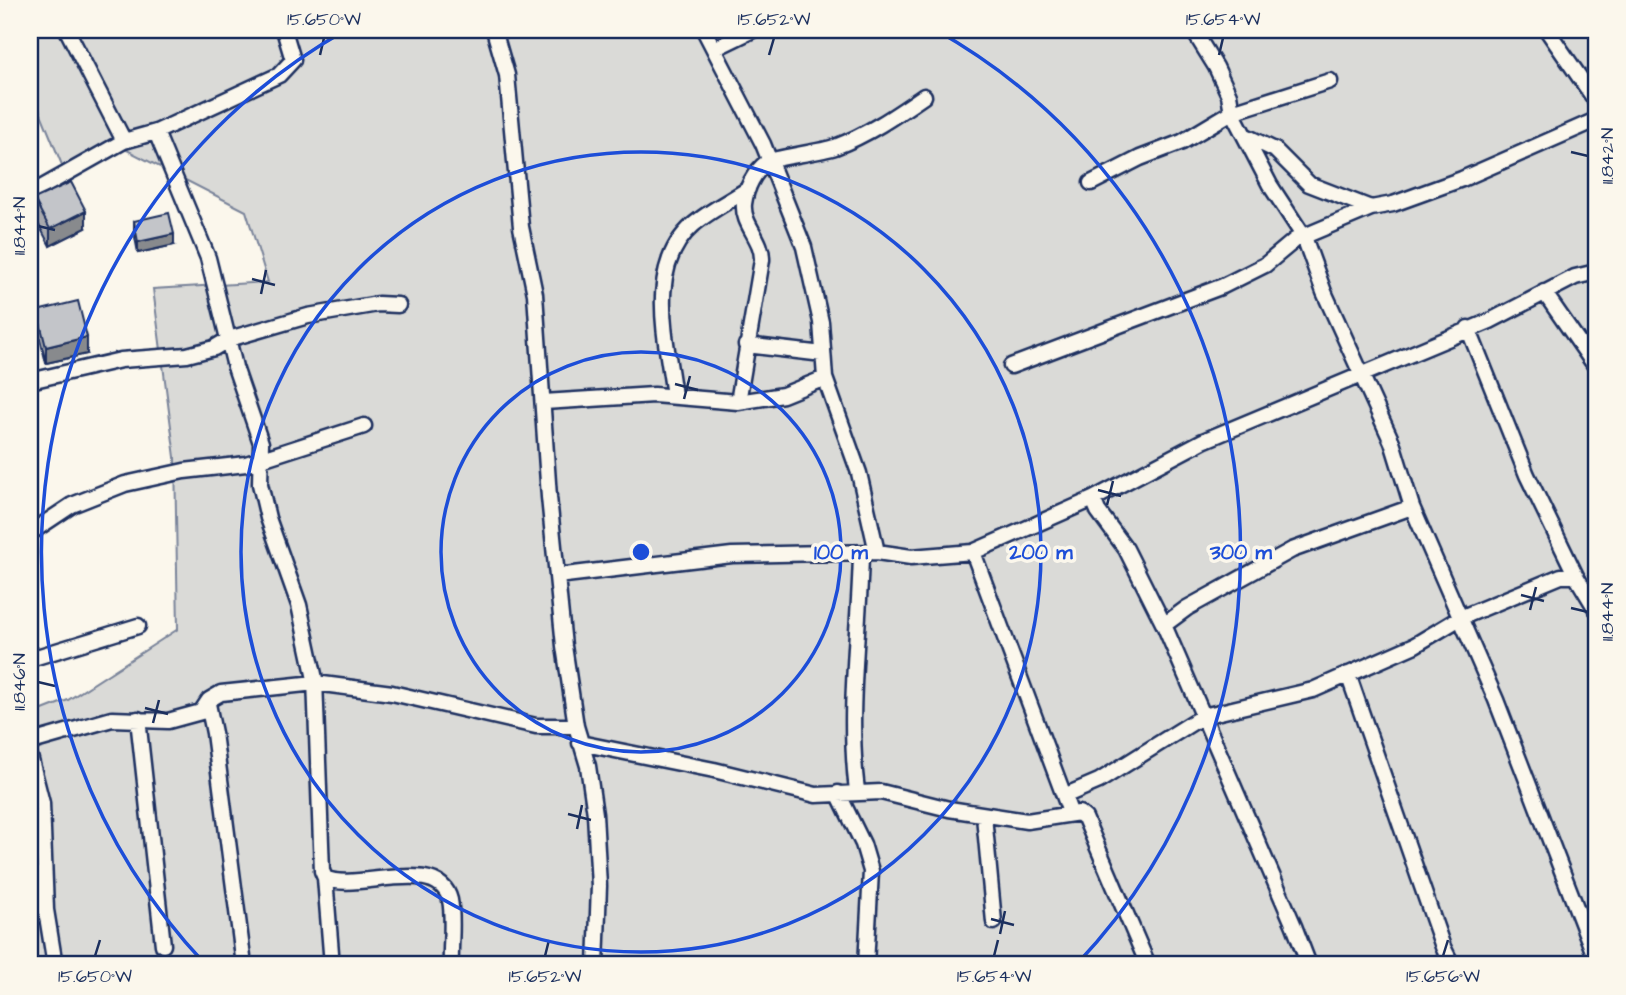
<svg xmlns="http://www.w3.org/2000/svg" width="1626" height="995" viewBox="0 0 1626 995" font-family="'Architects Daughter',sans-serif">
<rect width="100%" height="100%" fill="#fbf7ec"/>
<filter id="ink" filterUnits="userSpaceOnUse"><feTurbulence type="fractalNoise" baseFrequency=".0143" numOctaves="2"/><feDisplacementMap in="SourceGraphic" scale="14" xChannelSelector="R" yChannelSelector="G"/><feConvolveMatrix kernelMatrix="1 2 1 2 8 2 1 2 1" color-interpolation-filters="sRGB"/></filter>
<g filter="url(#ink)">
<path fill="#dadad7" stroke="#7a849a" stroke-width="2" d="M44,30h1552v935h-1566v-250l38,-15 110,-71 -3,-172 -22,-168 115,-7 -22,-71 -121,-62 -63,16 -32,-78v-49z"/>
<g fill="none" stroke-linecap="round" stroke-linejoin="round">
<defs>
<path id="minor" d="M67,30l57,111
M494,30l13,45 14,152 14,67 14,203 15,149 12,80 12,40 7,48 4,72 -3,79
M704,30l59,114 41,103 17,75 4,56 34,95 18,79
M1193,30l23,37 13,28 3,17 38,73 34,52 20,55 68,150 20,65 84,193 100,259
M1547,30l49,71
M714,49l39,-19
M156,132l52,126 27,109 26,76 -1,41 8,34 31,87 16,74 7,192 3,7c30,15 114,-24 125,22 4,20 0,45 1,65
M1246,136l29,14 34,34 62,24
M1091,183l49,-25 42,-16 50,-30 98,-31
M30,194l94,-53 32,-9 123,-57 14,-15 -9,-30
M1544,292l52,75
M1468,328l59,147 49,101
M746,345l77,9
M1011,366l212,-80 42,-21 30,-25 76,-32 22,-4 69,-25 134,-59
M30,381l91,-21 66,-5 27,-7 15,-9 79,-23 70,-12 20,1
M674,396c-7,-55 -29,-129 19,-171 16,-14 37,-24 55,-36
M544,402l110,-7 84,7 24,-142c1,-21 -20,-35 -18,-56 2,-16 10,-32 23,-42 6,-4 53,-10 68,-15 32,-12 60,-31 89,-51
M738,402l45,-7 42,-17
M30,533l42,-28 53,-21 59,-13 62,-7 118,-38
M973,552l120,-53
M557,576l175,-21 145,-3 34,5 62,-5 97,260
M1164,625l23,-17 105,-58 120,-43
M30,659l108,-33
M1348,674l95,273 9,18
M208,704l6,29 30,232
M138,719l25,226
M580,743l134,27 102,25 65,-3 68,17 78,12 52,-8 6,5 63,147
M30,746l5,-5 77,-22 56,2 33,-9 8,-12 12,-7 94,-10 77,10 144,33h40
M30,756l12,47 4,107 9,55
M857,791c-10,-79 2,-157 4,-236
M838,793l25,51 8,27 -5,94
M1064,796l35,-15 104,-65 110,-26 102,-45 45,-27 101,-42h15l20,33
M984,816l10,106
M325,878l7,87
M1309,965l-15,-39 -130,-301 -38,-76 -28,-38 -5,-12 110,-58 287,-120 85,-44 21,-5"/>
</defs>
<use href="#minor" stroke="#1b2f5e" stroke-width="19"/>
<use href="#minor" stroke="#fbf7ec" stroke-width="14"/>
</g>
<path fill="#a8a9ad" stroke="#1b2f5e" stroke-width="2" d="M34,199l52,29 -36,18 -16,-30z
M134,221l40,24 -36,8 -4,-21z
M37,311l50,43 -41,9 -9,-36z"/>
<path fill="#888a8d" stroke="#1b2f5e" stroke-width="2" d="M86,211v17l-36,18v-17z
M174,234v11l-36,8v-11z
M87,337v17l-41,9v-16z"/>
<path fill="#c3c5c9" stroke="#1b2f5e" stroke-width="2" d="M71,182l15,29 -36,18 -16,-30z
M169,213l5,21 -36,8 -4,-21z
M78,301l9,36 -41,10 -9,-36z"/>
</g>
<path fill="none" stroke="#1b2f5e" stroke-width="2.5" d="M320,55l4,-17M769,55l5,-17M1219,55l4,-17M1571,152l17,4M38,226l17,4M252,279l23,6M261,294l5,-24M675,384l23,6M684,399l6,-23M1098,490l23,6M1107,505l6,-24M1521,595l23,6M1571,608l17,4M1530,610l6,-23M38,682l17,4M145,708l23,6M153,723l6,-23M568,814l23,6M577,829l5,-24M991,919l23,6M1000,934l5,-23M95,956l5,-16M545,956l4,-16M994,956l4,-16M1443,956l5,-16"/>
<g fill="none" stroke="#1d4ed8" stroke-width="3.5">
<circle cx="641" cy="552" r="200"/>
<circle cx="641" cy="552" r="400"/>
<path d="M206 965A600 600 0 0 1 346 30M936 30A600 600 0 0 1 1076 965"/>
</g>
<circle cx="641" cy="552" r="10" fill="#1d4ed8" stroke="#fbf7ec" stroke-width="3.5"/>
<g font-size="21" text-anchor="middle" font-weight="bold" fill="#1d4ed8" stroke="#fbf7ec" stroke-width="7" stroke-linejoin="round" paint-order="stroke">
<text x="841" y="559">100 m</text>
<text x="1041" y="559">200 m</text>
<text x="1241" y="559">300 m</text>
</g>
<rect width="1626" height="995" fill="none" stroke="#fbf7ec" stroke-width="77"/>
<rect x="38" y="38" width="1550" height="918" fill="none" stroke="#1b2f5e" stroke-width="2.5"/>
<g font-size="18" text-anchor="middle" fill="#1b2f5e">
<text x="324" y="25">15.650°W</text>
<text x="774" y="25">15.652°W</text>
<text x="1223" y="25">15.654°W</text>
<text transform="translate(1607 156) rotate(-90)" y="6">11.842°N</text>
<text transform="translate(19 226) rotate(-90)" y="6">11.844°N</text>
<text transform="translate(1607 612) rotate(-90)" y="6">11.844°N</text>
<text transform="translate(19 682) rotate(-90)" y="6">11.846°N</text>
<text x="95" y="982">15.650°W</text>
<text x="545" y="982">15.652°W</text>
<text x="994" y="982">15.654°W</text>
<text x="1443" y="982">15.656°W</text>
</g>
</svg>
